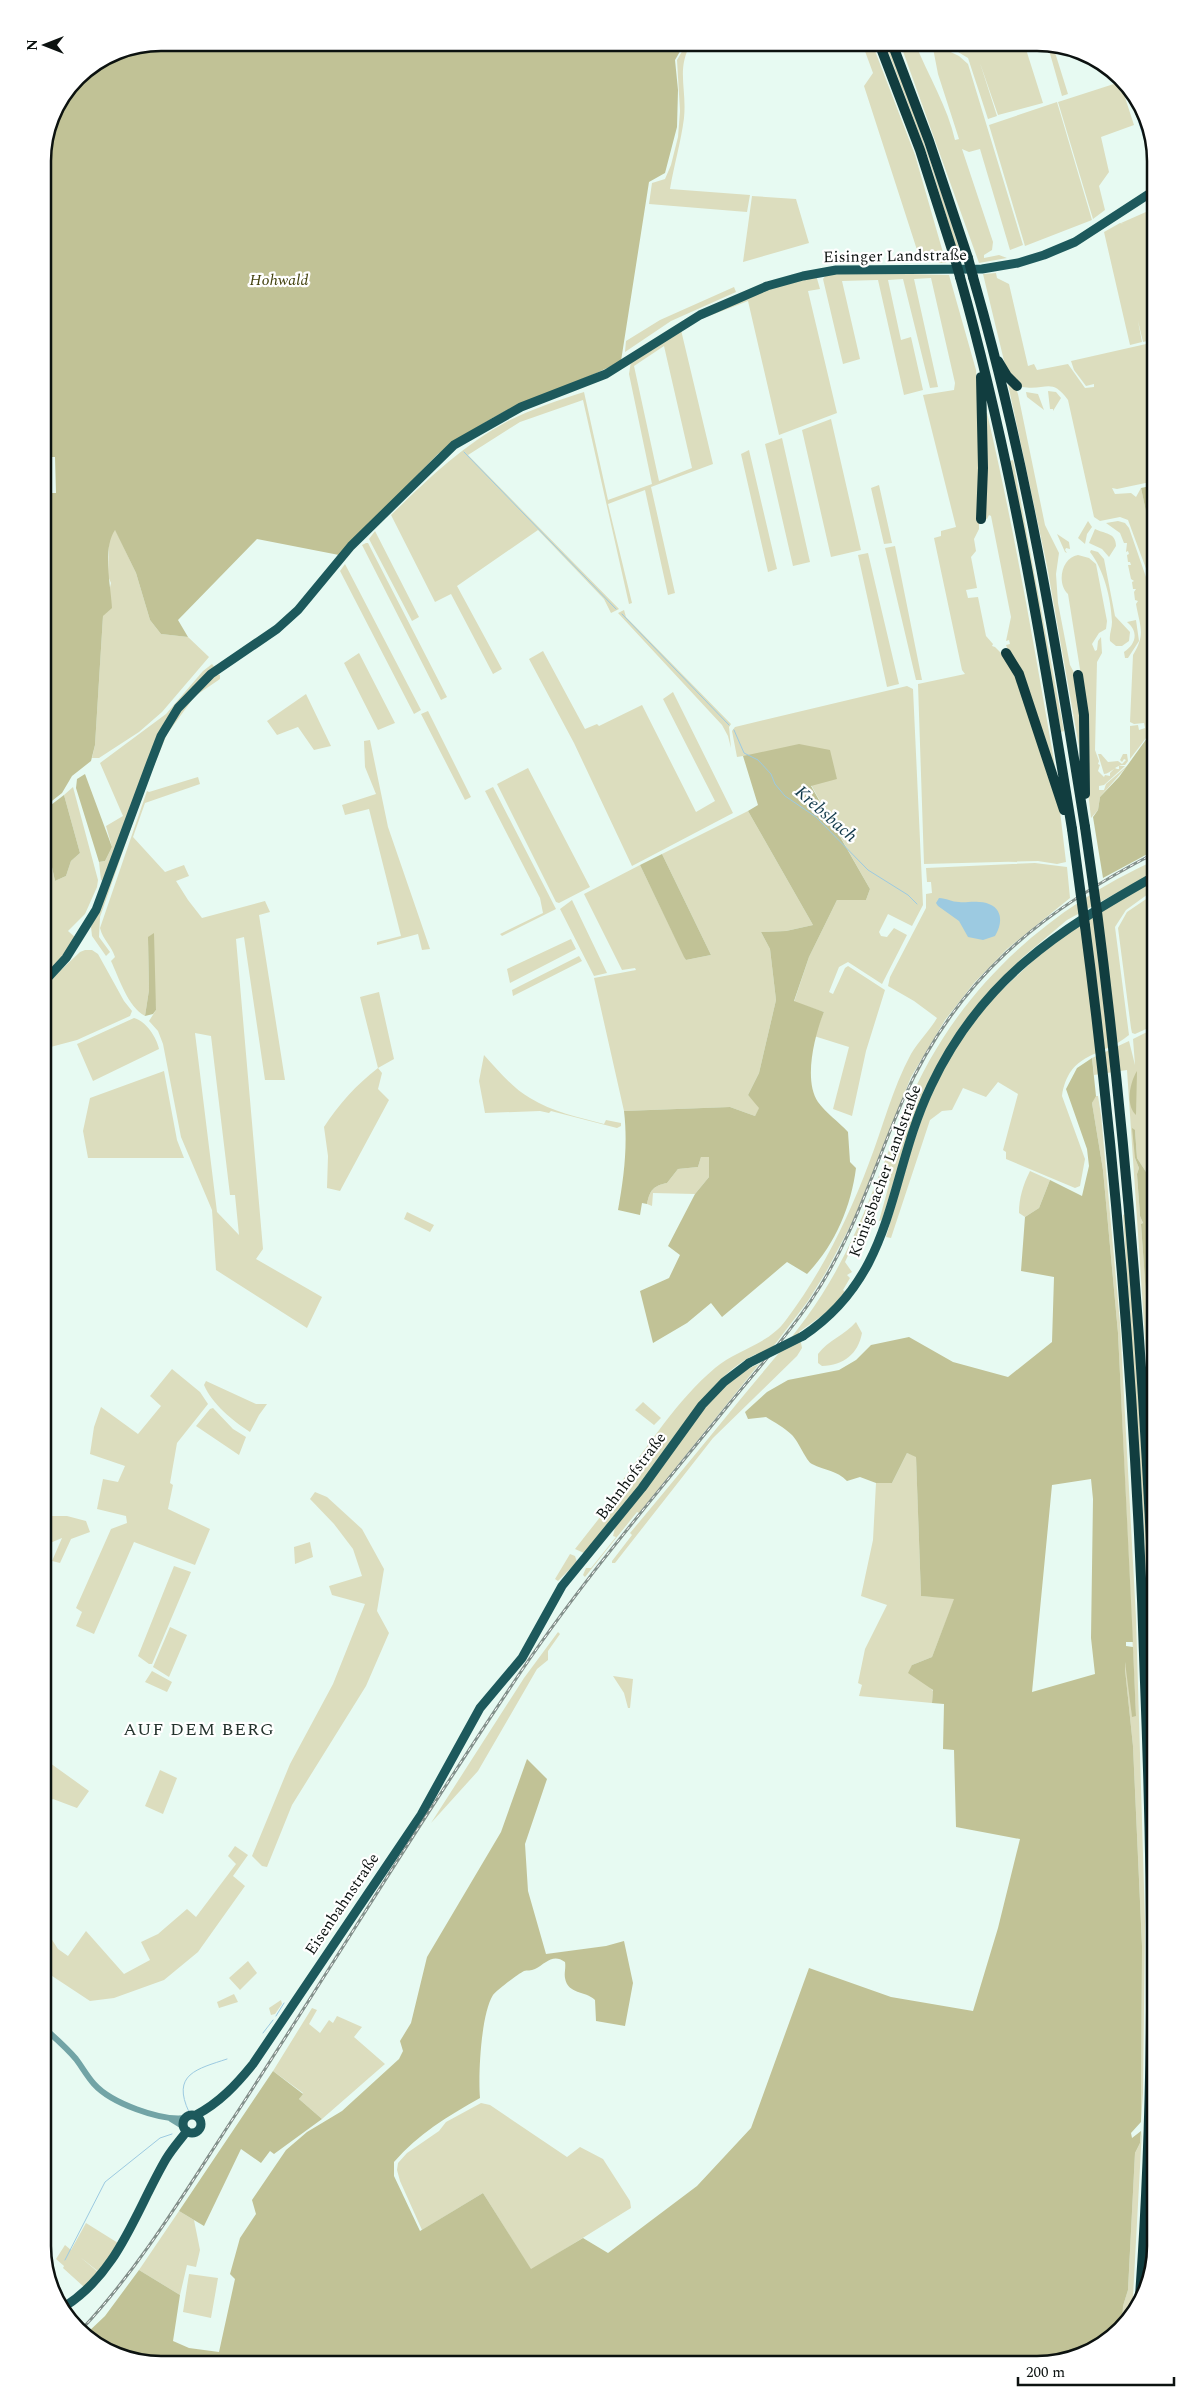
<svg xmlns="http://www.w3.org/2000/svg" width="1198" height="2407" viewBox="0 0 1198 2407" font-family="Spectral,serif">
<rect width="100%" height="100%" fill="#e7faf2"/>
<path fill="#dcddbe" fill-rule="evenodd" d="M687,43h4c-15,27 -4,45 -7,75 -3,24 -10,47 -14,71l80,6 -3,17 -98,-8 3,-21 13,-4 6,-14 7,-28 2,-26 -3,-51z
M862,43h10l43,112 31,108h-7l-3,-7 -18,-3 -54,-167 9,-13z
M885,43h2c28,70 52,142 75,214h-3l-30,-97z
M900,43h15c13,32 33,65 40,97l4,-1 -21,-65 -6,-31 27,13 9,8 55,181 -13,5 -30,-101 -11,3 -7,-3 31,93 -1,8 -8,5v3l15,-3 8,3 -28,5z
M943,43h81l19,60 -45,12 -18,-52 17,53 -9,3 -20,-61z
M1047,43l6,3 15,48 -6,2z
M1120,82l14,43 -33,12 8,35 -10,14 6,24 -12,9 -35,-117z
M1057,102l35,118 -67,26 -36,-121z
M752,196l44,3 13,44 -66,19z
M1155,208v131l-12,3 -5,-21 4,21 -12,3 -26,-113 16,-9 4,1 -3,-1z
M837,272l112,3 27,95 3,41v118l-5,10 2,12 -5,6 6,31 -11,2 2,8 10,-1 8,39 7,8 -1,2 3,1 16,16 49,148 6,51 -9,2 -19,-3 -114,3 -6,-180 47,-10 -3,-4 -28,-132 7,-2v-5l15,-4 -33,-132 31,-5 1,-7 -24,-105 -17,1 24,108 -8,1 -27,-109 -15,1 13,60 10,-3 12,53 -19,5 -26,-115 -36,1 18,78 -17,5 -20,-85 3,-4z
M996,273l1,5 12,6 19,82 6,-2 3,6 31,-6 17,24 9,-1v-3l-8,2 -12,-16 -3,-9 84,-19v42l-7,-23 7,33v87l-38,8 -5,-1 3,6 16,-1 5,4 5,-9 14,66v39l-27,-73 -8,-3 -20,4 -6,-4 -26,-117c-17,-23 -21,-9 -46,-13l-16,-18 -23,-95z
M816,275l4,14 -12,2 29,122 -58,22 -31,-134 -39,15 38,-20z
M734,287l2,5 -65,29 -46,31 1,-11 34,-21z
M681,330l32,134 -62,23 24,106 -7,2 -23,-105 -37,14 24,99 -3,1 -46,-204 -63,22 -52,33 151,154 -8,4 -7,-14 -66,-69 -81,56 45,83 -9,5 -42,-80 -16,8 -44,-87c37,-36 72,-70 117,-94 24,-12 51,-21 76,-29l24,108 44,-16 -23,-110 2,-13zM664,346l28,122 -33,13 -25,-115z
M1008,384l8,5 2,5 27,131 14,28 -3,21 2,29 12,62c16,26 11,63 11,93l-34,-192z
M1048,391l8,1 5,6 -8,13v-2h-3z
M1026,392l12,2 6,16 -17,-13z
M985,413h2c28,119 48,239 69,359l-48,-122 -2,-5 4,-1 -1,-4 -3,1 5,-24 -20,-101 -2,-1 -2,4h-4z
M831,419l30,131 -30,7 -29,-127z
M782,438l28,124 -17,4 -28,-122z
M749,450l28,119 -9,3 -27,-118z
M1013,460l51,271 -3,1 -51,-271z
M879,485l13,58 -8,1 -13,-56z
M1088,521l4,6 -5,7 -2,10 -7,-6z
M1118,521l7,2 4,5 26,75v18l-5,2 5,7v95h-3l1,4 -23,30v-33l8,-1 1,5 6,-2 -1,-5 -10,1 -4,-2 3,-67c13,-21 7,-28 3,-51l2,-3 -3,-1 -1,-8 2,-3h-3l-1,-7 2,-1 -3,-2 -3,-14h3l-1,-3h-2l-1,-7 2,-1 -1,-3 -2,1 1,-9h-3l-4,-10 -14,-10z
M115,529l21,44 14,47 11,14 27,3 21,20 -47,55 -23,20 -40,26h-7l3,-13 8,-129 8,-33 -3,-7 1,-39z
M1095,529c9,5 21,3 21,17l-7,11 -7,-8 -13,-6z
M375,531l44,86 -7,4 -43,-82z
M1057,534l12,8 1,7 -4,-1 -1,2 2,3 -2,-1z
M366,543h2l78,152 1,2 -6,3 -79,-155z
M895,546l27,134h-6l-31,-132z
M1091,550l7,2 6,7 11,57 15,16 -1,9 -7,5h-6l-6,-5c-1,-7 2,-12 2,-19 -1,-24 -8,-52 -22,-70z
M868,553l31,131 -12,3 -29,-132z
M1078,555l11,3 7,6 11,57 -1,8 -7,4 -7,11 3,7 2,-1 1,-9 3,-4 1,16 -5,9 -2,88 4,11 -1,3 2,1 -2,6 6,6 1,-2 5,1v-3l5,-5 2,1h2v-3h6l-21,19 -5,1v4h5l2,-6 22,-19 -28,32 -2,13 -7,8 -5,-44 -3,-86 -15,-94c-12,-11 -6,-37 10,-39z
M345,564l76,146 -7,4 -74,-143z
M624,610l2,7 105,107 -2,3 2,21 -3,-12 -6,-11 -104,-112z
M1136,620l3,21 -11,17h-3l-1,-6c12,-8 15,-20 3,-30z
M543,651l42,78 12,-5 2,2 43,-21 54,107 19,-11 -52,-102 10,-7 60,121 -101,53 -58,-123 -45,-84z
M359,653l36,70 -17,7 -34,-67z
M212,664l3,4 -48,51 -63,162 -3,-1 -2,-18 6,-1 7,-14 -6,-21 17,-10 -23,-53 66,-49 37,-43z
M216,674l4,1v4l-25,17 -28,38 -22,54 -45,129 -1,20 11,15 -4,4 -14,-20 -1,-9 66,-177 19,-34z
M907,686l6,3 10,216 -11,21 -24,-12 -9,18 2,4 6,1 7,-9 13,7 -25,49 -34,-22 -9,5 -10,25 4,2 12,-26 3,-2 37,24 -19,61 -14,65 -19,-7 16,-62 -35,-11 10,-24 -30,-10 15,-45 28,-57h29l4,-11 -59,-104 -68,-29 -6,1 -5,-26 3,-4z
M306,694l25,52 -17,4 -16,-23 -21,8 -10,-14z
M428,711l43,86 -6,3 -44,-86z
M370,740l18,87 42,122 -8,1 -4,-16 -41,11v-3l24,-6 -32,-127 -24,6 -3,-10 34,-11 -11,-27 -1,-26z
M1098,754h3l7,8 10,-1 4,3 4,-4 -2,-1 -2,3 -2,-2 3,-6h4l1,7 -3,4c-9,-1 -13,8 -21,9z
M528,768l62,119 -31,16 -3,-1 -59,-118z
M198,777l2,7 -55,19 -12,34 32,35 19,-7 5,11 -13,5 12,19 14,18 63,-17 5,11 -11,3 26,165h-20l-21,-143 -8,2 27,310 -7,10 66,38 -15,31 -91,-58 -4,-60 -31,-73 -18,-93 -5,-13 -9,-10 7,-11 -8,-73 1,53 -4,26c-17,-9 -26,-38 -34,-55l4,-4c-4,-12 -12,-17 -15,-29l47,-137 2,1zM195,1033l16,3 19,159h5l4,40 -22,-23z
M73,787l25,93 -1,7 -12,27 -17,17 8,7 -14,21 -19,20v-153l12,55 11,-5 5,-15 9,-8 -16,-58z
M493,787l63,122 -54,27 -2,-2 43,-21 -3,-15 -55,-107z
M748,811l65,114 -27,6 -25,1 9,17 6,51 -17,73 -11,22 12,12 -5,9 -25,-9 -106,4 -30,-133 42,-8 -1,-2 -13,2 -38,-76 56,-29 46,95 25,-5 -49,-101z
M1155,860v12l-88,48 -44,37 -37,38 -76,134 -28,91 -3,1 11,-40 -7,-1 -38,82 7,10 -5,3 3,3 -7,12 2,2 -11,15 -35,25 3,16 -5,8 -84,82 -98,125h-3v-2l20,-26 -2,-2c37,-44 73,-88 109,-132 31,-38 65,-75 90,-118 33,-55 51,-114 76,-172 49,-118 136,-198 250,-251z
M1035,863l32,4 3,31 -63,51 -33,34 -29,37 -34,57 -54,136 -31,59 -18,29 -32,42 -137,170 -2,-1 -52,65 -2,-2 3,-7h5l25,-31 -3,-1 2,-8 96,-129 29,-27 19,-8 -3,-10c-43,20 -73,74 -101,112 -21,28 -42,55 -64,82l-7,5 -9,-4 48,-61 -4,-3c30,-40 58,-85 96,-117 22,-19 53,-23 71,-48 36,-48 62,-101 83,-157 14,-36 23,-74 42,-109 7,-12 19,-24 26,-36l-23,-17 -26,-15 2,-9 36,-69v-14l6,-1 -1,-11h-4l-1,-14z
M1155,879v10l-29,21 -11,17 14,108c-28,23 -60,16 -67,61l23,63 -5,27 -5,2 -69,-29v-7l-3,-2 15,-56 -20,-12 -12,15 -23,-9 -11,22 -10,1 -12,9 -39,118 -5,-1 28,-96 20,-56 28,-49 27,-34 65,-61z
M1155,893v44l-4,2 4,9v9l-3,2 3,12v54l-20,9 -3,-1 -1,-5 -13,-100 9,-16z
M572,900l35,73 -13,3 -34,-67z
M571,939l5,10 -66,34 -3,-14z
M85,950h7l6,4 26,47 8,10 -2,5 -53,24 -34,9v-62l37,-35z
M579,956l3,5 -69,35 -1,-6z
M379,992l15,67 -16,9 4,5 -4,16 11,11 -49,91 -13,-3 1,-32 -4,-29c15,-23 32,-42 54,-59l-18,-71z
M134,1018c12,3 23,20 25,31l-66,32 -16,-37z
M1155,1028v194l-7,-3v-44l-11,-17 -2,-28v28l4,10 -2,6 3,42 3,7 -2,1 5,70 3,1 6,82 -3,3 3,107 -28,-417 -33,5 -2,-17 37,-17 6,24 -2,-26z
M484,1055c14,15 28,33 46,43 22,14 49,19 74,26l2,-4 15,3v3l-4,2 -66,-17 -2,2 -9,-2 -55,2 -6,-32z
M164,1071l13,69 7,18h-96l-5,-27 7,-33z
M1095,1096h3l3,19 19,208 16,295 9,304 -2,171 -2,29 1,-176 -9,-200 -8,-77v-7l5,21 2,33h4l-18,-383 -15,-163 -11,-67z
M709,1156v21l-14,17 -42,-1 -1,13 -5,-2c3,-14 6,-18 20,-21l11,-14 20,-2 3,-10z
M1030,1171l20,9 -11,28 -14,9 -6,-4c0,-15 4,-28 11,-42z
M407,1212l27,13 -4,7 -26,-13z
M1125,1214c17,215 30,430 30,645l-11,-335 -21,-309z
M856,1322l6,11c-4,21 -18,32 -40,33l-4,-3v-9c10,-14 27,-19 38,-32z
M172,1369l28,23 8,12 -31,39 -7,40 3,2 -5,24 42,20 -15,36 -61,-23 -40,92 -18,-8 6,-14 -6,-4 35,-79 16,-6 -1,-7 -29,-7 6,-30 15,3 7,-16 -35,-12 4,-27 7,-20 37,27 23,-28 -11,-10z
M206,1381l50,23h11l-8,11 -9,17c-17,-11 -38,-28 -46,-47z
M643,1402l18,16 -7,7 -19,-15z
M213,1408l20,21 13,8 -7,18 -43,-29 14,-17z
M907,1453l9,3 5,140 34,2 -23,59 -20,8 21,26 -1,12 -73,-7 3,-11 -4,-2 7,-34 22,-44 -26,-9 12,-56 3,-57h16z
M315,1492l12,5 35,32 22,40 -7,42 12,22 -23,53 -74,119 -25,62 -5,-1 -10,-10 38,-92 43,-80 32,-80 -33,-9 -3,-9 33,-10 -9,-27 -19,-25 -24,-25z
M43,1516h24l19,5 4,11 -19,7 -11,24 -8,-2 10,-23 -12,5 -7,17z
M310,1542l3,15 -18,7 -1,-17z
M570,1554l5,2 2,6 -19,19 -3,-2z
M174,1566l17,6 -39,92h-3l-11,-8z
M170,1627l17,8 -18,42 -16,-10z
M558,1632l2,2 -12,17v9l-11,9 -59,102 -47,52 93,-145z
M152,1671l20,11 -5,10 -22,-10z
M613,1676l20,3 -3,29h-2l-4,-15z
M43,1758l46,33 -12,17 -24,-9 -10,4z
M160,1770l17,8 -14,36 -18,-8z
M235,1846l13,9 -15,21 12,10 -47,66 -34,28 -50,18 -24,3 -47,-31v-44l15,23 10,7 18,-25 38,43 26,-14 -9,-18 17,-8 29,-25 9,8 40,-53 -8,-8z
M248,1961l9,12 -17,17 -11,-12z
M234,1994l4,8 -19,6 -2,-6z
M281,2000l1,4 -7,10 -4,1 -2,-7z
M312,2008l5,2 -8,14 11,9 9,-13 4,3 4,-7 25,11 -8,10 31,27 -63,55 -23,-20 4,-6 -30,-22z
M1155,2082v65l-3,65 -1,-8z
M481,2103l9,2 77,52 13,-10 23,12 27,42 1,7 -100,62 -48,-77 -61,37 -22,-49 -3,-11 1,-7 9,-10 32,-22 7,-9z
M1142,2130l-10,185 -10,8 1,-17 5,-16 7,-137 5,-10z
M179,2211l15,9 6,30 -4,17 -9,-2 -7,30 -41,-25z
M86,2223l32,20 -19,29 -19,-15 18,15 -14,15 -21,-19 1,-2 -8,-7 9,-14 6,5z
M189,2274l29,4 -7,40 -28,-6z"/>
<path fill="#c1c296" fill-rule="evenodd" d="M161,43h524l-10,17 3,30 -1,37 -12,46 -16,9 -28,179c-39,21 -82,33 -121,53 -21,11 -42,26 -62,40l-99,101 -82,-16 -79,81 10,17 -27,-3 -11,-14 -14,-47 -21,-43c-13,19 -4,56 -3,78l-9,8 -8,129 -4,16 -19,15 -10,17 -19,15v-147h3l-3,-16v-152h13l-1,-36h-12v-304l9,-38 25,-38 39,-26z
M1155,485v69l-14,-66z
M1155,727v123l-52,28 -10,-61 5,-7 2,-13 19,-20z
M799,744l31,6 7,29 -26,7 59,103 -4,11h-29l-28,57 -15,44 30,11c-9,22 -21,68 -6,90 8,11 21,20 30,30l2,30 6,6c-5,39 -21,77 -49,106l-20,-12 -65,55 -11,-14 -24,20 -34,20 -13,-52 29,-13 11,-23 -12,-9 27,-52 14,-17v-20h-8l-3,10 -20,2 -11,14c-14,3 -17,7 -20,21l-5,-1 -2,12 -22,-5c6,-33 10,-65 6,-99l106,-4 25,9 4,-8 -11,-13 11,-22 17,-73 -6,-51 -9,-17 25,-1 27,-6 -65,-114 10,-6 -15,-49z
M85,774l27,73 -7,14 -6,1 -23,-74 1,-9z
M64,795l16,58 -9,8 -5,15 -11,5 -12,-55v-15z
M662,854l49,101 -25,5 -2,-3 -44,-92z
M154,933l2,77 -3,4 -8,2 4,-26 -1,-53z
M1092,1058l4,38 -4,7 11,67 15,163 15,309h-7v4l7,1 3,69 -4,1 -7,-55v7l8,77 9,200 -1,176 -10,11 1,5 9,-7 -1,12 -5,10 -7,137 -5,16 -1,17 -40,33 -45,8h-884l-58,-20 -9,-10 19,-18 34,-46 41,25 -7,46 16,7 30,4 16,-73 -5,-5 10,-36 16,-24 -4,-14 34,-50 21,-18 35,-21 57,-52 4,-8 -3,-10 11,-18 16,-66 74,-125 26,-73 20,20 -22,65 3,47 18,63 60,-8 18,-5 9,42 -8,43 -29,-5 -1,-21c-10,-10 -27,-5 -30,-22 -1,-5 1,-10 0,-16 -12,-9 -19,1 -30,7 -4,2 -8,1 -11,2 -6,3 -27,19 -31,24 -12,19 -15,80 -13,103 -32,18 -62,36 -86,64v14l26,55 63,-38 48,76 52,-31 25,15 89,-67 54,-58 58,-160 82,29 82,14 25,-83 22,-89 -64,-12 -2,-77 -11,-1 1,-45 -12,-1 1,-13 -25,-17 4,-8 20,-8 22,-58 -33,-3 -5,-139 -9,-4 -15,30h-16l-16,-6 -13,4c-10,-11 -22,-10 -35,-17 -6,-3 -13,-22 -20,-29 -7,-7 -18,-13 -26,-18l-18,2 -3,-7 22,-20 21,-12 51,-10 17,-10 15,-15 38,-8 44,25 55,15 44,-35 2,-65 -33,-6 4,-54 14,-9 11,-28 32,16 7,-30 -2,-17 -21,-60 11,-21zM1091,1479l2,20 -2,139 4,36 -63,18 20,-207z
M1137,1071l-1,44c-11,-10 -6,-33 1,-44z
M1132,1128l3,2 2,28 11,17v48l7,3v28l-2,7 2,30v159l-3,-70 3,-3 -6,-82h-3l-5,-71 2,-1 -3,-7 -3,-42 2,-6 -4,-10z
M273,2071l30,23 -4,5 23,20 -48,35 -4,-3 -9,12 -20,-14 -37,77 -25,-15z"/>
<path fill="#9ccae1" d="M939,898c7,0 13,4 20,4 6,1 13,-1 20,0 22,1 26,18 16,34l-12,4 -15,-3 -9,-16 -21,-15 -2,-3z"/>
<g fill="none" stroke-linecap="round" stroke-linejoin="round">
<path stroke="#9ccae1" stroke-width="1" d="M1130,95l21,65 4,8
M464,452l152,157
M622,614l107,111
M734,730l10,23 14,7 13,14 4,10 10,12 31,21 52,53 40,25 9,9
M276,2016l8,-13
M263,2033l10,-13
M189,2112c-18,-38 8,-43 38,-53
M65,2260l40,-78 55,-44 12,-4"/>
<path stroke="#72a4a6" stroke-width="6" d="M43,2027c11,10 23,20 33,32 6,8 11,17 18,25 17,19 66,37 91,34
M171,2119l13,8"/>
<path stroke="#1d595c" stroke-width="9" d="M43,983l23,-25 30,-48 55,-148 10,-26 17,-28 33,-34 66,-45 21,-19 53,-64 103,-101 67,-38 85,-33 94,-59 67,-29 36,-10 33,-6 146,-1 36,-6 26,-8 31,-13 80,-52
M803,1336c94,-63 84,-158 128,-250 50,-106 126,-155 224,-210
M196,2115c23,-12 40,-30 57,-51l168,-249 59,-107 42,-50 40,-72 80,-98 60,-83 22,-23 25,-19
M183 2124a9 9 0 1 1 18 0a9 9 0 1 1-18 0Z
M64,2307c55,-35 71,-95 102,-148 6,-10 14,-19 21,-28"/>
<path stroke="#113d3f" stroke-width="10" d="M879,43l41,107 35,109
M892,43l37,98 39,117
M960,277c51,181 82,367 112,552
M973,277c52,179 83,366 112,550
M998,361l9,15 10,10
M981,519l2,-51 -2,-91
M1006,653l13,21 45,136
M1078,675l6,40 1,79
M1097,912c31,241 49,482 58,725
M1085,926c33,251 52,503 60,756 8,205 10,409 -5,614"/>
<defs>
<path id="rail" d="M82,2329c61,-65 107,-144 156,-218 93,-143 181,-288 276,-429 65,-98 142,-187 216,-279 27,-33 56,-66 80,-101 45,-66 62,-131 93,-202 54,-122 137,-188 252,-247"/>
</defs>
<use href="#rail" stroke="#83908b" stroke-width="3"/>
<use href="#rail" stroke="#fff" stroke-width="1" stroke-dasharray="4" stroke-linecap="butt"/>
<path stroke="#1d595c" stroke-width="9" d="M749,1363l54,-27"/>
<path stroke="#113d3f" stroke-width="10" d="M968,258l5,19
M955,259l5,18
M1085,827l12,85
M1072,829l13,97"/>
</g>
<g text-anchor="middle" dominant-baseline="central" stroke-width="4.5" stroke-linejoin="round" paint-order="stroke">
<g font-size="16" fill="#0c1210" stroke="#fff">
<text transform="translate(895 256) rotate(-1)">Eisinger Landstraße</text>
<text transform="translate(885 1171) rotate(-70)">Königsbacher Landstraße</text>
<text transform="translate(631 1476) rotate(-53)">Bahnhofstraße</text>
<text transform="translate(342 1904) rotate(-56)">Eisenbahnstraße</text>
</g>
<g font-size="16" font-style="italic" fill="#43420e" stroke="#fff">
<text x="279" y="280">Hohwald</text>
</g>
<g font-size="18" font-style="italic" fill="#103849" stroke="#fff">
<text transform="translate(826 814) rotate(41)">Krebsbach</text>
</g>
<g font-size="18" letter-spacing="1" fill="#24332d" stroke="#fff">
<text x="199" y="1729">AUF DEM BERG</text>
</g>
</g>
<path d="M0 0H1198V2407H0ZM161 51H1037A110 110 0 0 1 1147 161V2246A110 110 0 0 1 1037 2356H161A110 110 0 0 1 51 2246V161A110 110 0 0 1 161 51Z" fill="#fff" fill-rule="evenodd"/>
<path fill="none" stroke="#0c1210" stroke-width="2.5" d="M161 51H1037A110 110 0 0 1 1147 161V2246A110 110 0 0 1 1037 2356H161A110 110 0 0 1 51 2246V161A110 110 0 0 1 161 51Z"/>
<g transform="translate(45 45) rotate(270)" stroke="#ffffff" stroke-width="4" paint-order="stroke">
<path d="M0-4L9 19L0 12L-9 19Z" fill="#0c1210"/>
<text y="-8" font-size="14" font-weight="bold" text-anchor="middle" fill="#0c1210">N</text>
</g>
<path d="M1018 2377v8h156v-8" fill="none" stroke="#0c1210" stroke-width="2.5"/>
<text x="1026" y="2377" font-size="15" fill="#0c1210" stroke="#ffffff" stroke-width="4" paint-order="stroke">200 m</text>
</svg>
